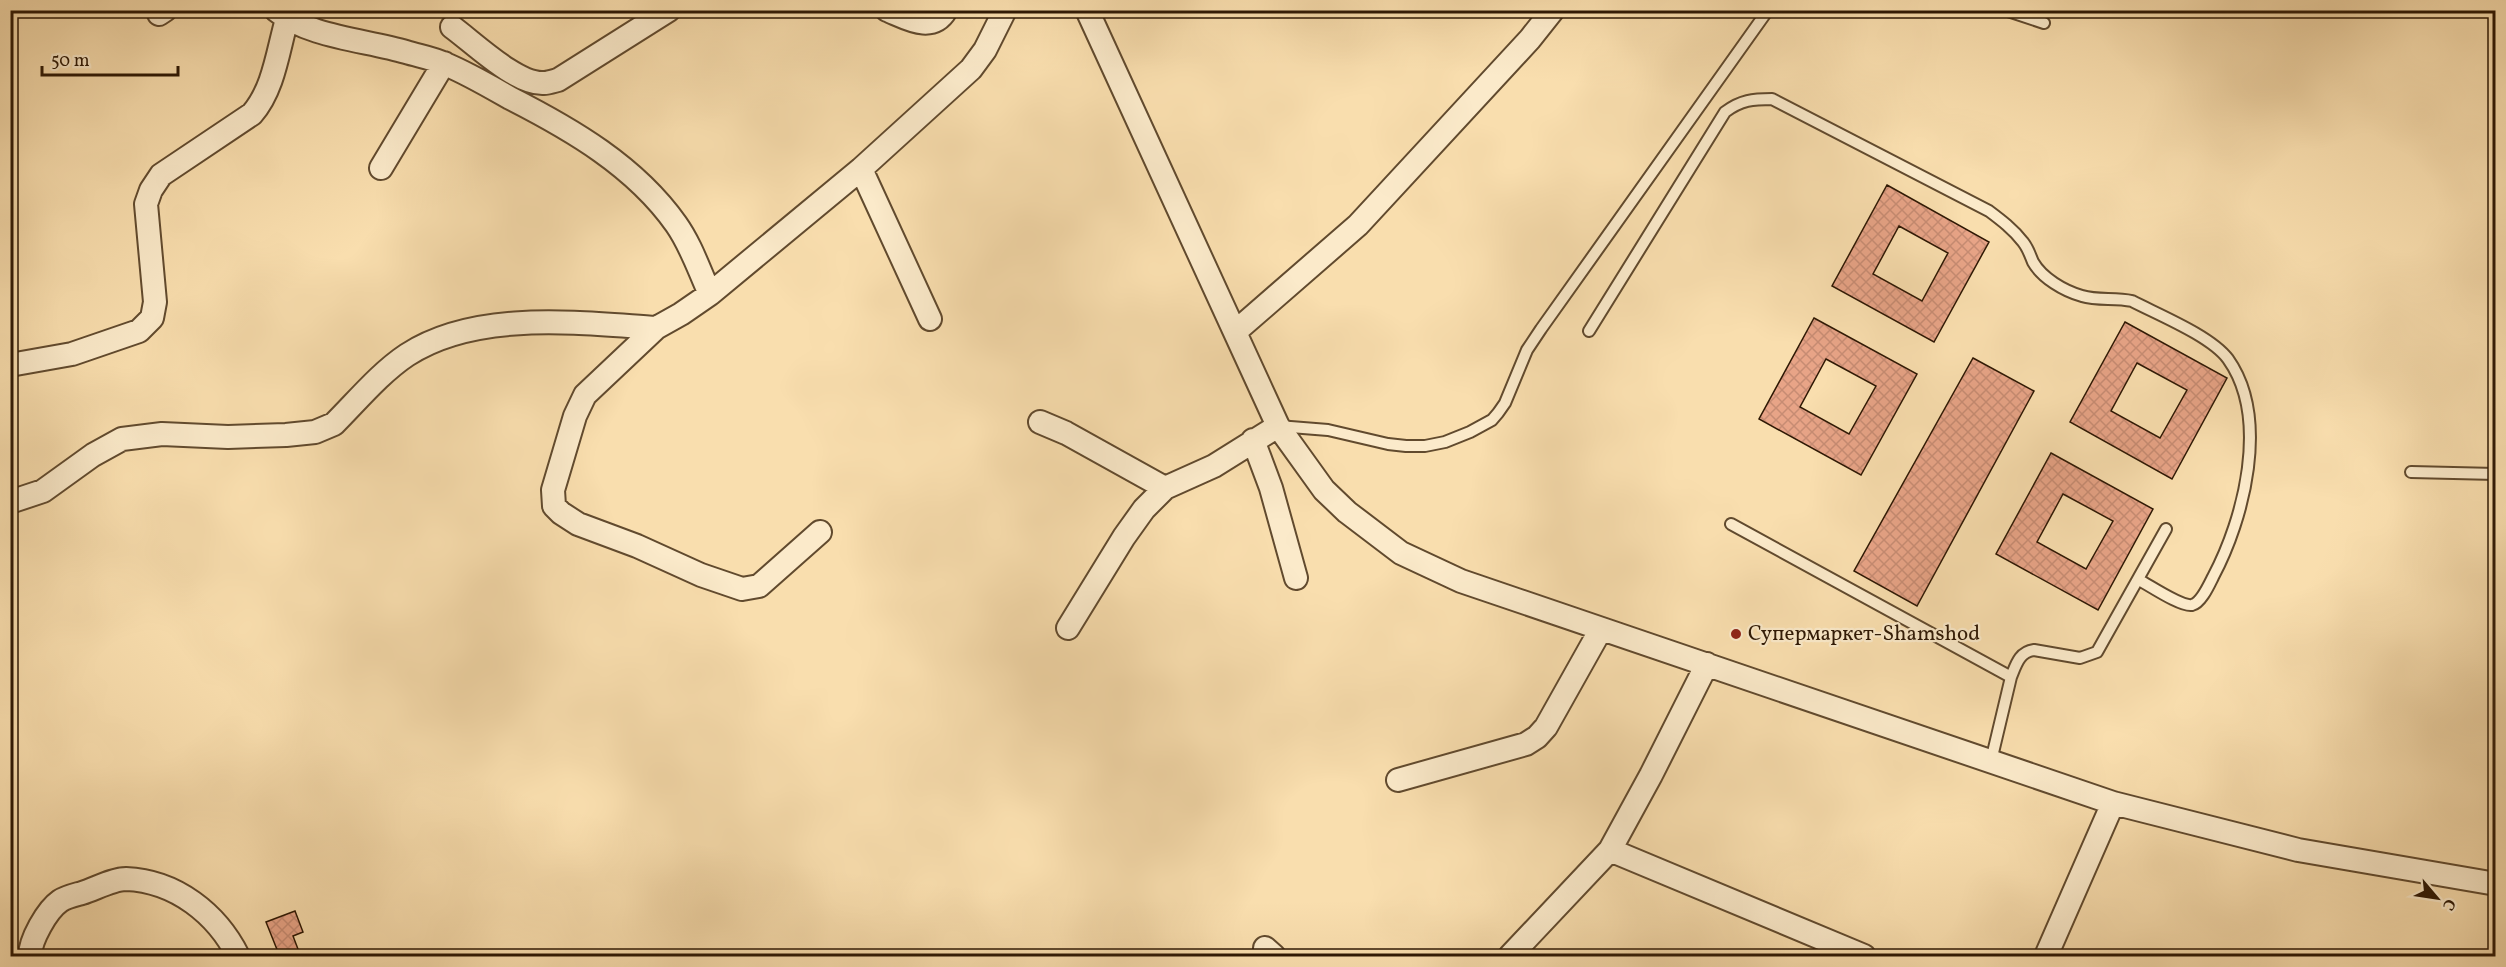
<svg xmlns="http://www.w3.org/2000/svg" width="2506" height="967" viewBox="0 0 2506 967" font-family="Vollkorn,serif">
<defs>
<pattern id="building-cross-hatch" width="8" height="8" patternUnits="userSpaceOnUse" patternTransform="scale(1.5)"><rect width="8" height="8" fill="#e8a487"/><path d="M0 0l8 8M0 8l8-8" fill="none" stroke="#c78c73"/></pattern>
</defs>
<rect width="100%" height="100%" fill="#f9deae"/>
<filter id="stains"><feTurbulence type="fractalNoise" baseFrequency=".00333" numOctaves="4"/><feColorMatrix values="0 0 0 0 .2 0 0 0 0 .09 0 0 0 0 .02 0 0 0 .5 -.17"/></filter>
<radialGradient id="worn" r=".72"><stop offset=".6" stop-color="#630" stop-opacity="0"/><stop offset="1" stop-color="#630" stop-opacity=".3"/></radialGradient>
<path fill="url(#building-cross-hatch)" stroke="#2e1804" stroke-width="1.5" fill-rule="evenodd" d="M1887,185l102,57 -55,100 -102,-56zM1899,226l49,27 -26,48 -49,-27z
M1814,318l103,56 -56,101 -102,-56zM1826,359l50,27 -27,48 -49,-27z
M2125,322l102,56 -55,101 -102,-57zM2137,363l50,27 -27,48 -49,-27z
M1973,358l61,33 -117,215 -63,-35z
M2051,453l102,56 -55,101 -102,-56zM2063,494l50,27 -27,48 -49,-27z
M295,911l8,21 -10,4 8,21h-21l-14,-35z"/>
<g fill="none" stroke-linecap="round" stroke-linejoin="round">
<defs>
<path id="lane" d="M2005,10l39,13
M1589,331l136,-219c16,-12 28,-13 47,-13l217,112c12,9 24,18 34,31 5,6 7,13 10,20 9,16 31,29 49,34 16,5 33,1 50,5 27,14 79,35 96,58 42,59 16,160 -15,218 -4,8 -12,26 -21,28 -11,2 -43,-20 -53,-25
M1278,426l50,4 60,14 18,2h19l20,-4 25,-10 22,-12 6,-7 7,-10 22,-53 14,-21 227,-319
M2411,472l85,2
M1731,524l280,153 -20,84
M2011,677c5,-12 8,-25 23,-27l46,8 17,-6 69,-123"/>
<path id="street" d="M276,10c32,27 90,30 130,42 13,4 27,6 39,12 22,9 44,22 65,34 61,31 125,68 166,126 15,21 23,46 34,70
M887,10c20,8 45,24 59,0
M1087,10l191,416 46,64 23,22 54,41 60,28 652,222 185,47 198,34
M159,14l6,-4
M452,27c22,16 65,58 92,56 4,0 10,-2 14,-3l111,-70
M381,168l63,-105
M861,169l69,150
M1235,332l123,-107 172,-186 23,-29
M10,365l62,-11 67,-23 13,-13 3,-16 -9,-98 5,-14 10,-15 91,-61c22,-25 26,-64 35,-95
M1040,422l26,11 99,55
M1253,440l18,48 25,90
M10,502l33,-11 50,-36 29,-16 40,-5 66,3 58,-2 29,-3 19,-8c23,-23 46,-51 73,-69 69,-45 171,-32 249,-27
M820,532l-61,54 -17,3 -41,-14 -64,-29 -59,-22 -17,-11 -7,-7 -1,-16 22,-74 10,-21 71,-67 25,-14 29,-20 151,-125 110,-100 14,-19 20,-40
M1068,628l56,-91 20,-28 21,-21 49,-22 64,-40
M1398,780l128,-36 11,-7 9,-10 55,-98
M1610,850l254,106
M1265,948l9,8
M30,956c0,-16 17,-46 30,-55 6,-4 15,-6 22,-8 13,-4 31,-14 44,-14 50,2 91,35 112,77
M1510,956l100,-106 41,-75 56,-111
M2046,956l67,-153"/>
</defs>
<use href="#lane" stroke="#614a2e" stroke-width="14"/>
<use href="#street" stroke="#614a2e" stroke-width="26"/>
<use href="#lane" stroke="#fbeaca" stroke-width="10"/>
<use href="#street" stroke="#fbeaca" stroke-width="22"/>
</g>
<circle fill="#8f2418" stroke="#fbeaca" stroke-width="2" cx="1736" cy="634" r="6"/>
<g text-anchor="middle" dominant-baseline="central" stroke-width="4.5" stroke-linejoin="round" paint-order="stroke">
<g font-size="21" fill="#2e1804" stroke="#fbeaca" text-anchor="start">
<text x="1748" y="634">Супермаркет-Shamshod</text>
</g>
</g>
<rect width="2506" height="967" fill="none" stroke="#f9deae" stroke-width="36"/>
<rect x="12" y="12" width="2482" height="943" fill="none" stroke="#2e1804" stroke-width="3"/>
<rect x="18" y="18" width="2470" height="931" fill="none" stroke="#2e1804" stroke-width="1.5"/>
<g transform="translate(2437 898) rotate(119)" stroke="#fbeaca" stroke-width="4.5" paint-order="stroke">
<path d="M0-4.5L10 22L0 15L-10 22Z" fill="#2e1804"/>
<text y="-9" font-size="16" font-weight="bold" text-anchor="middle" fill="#2e1804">С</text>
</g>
<path d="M42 66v9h136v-9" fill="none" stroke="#2e1804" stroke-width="3"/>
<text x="51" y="66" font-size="18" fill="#2e1804" stroke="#fbeaca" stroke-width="4.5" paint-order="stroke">50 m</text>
<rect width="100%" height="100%" filter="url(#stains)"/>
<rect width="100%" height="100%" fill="url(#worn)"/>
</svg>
